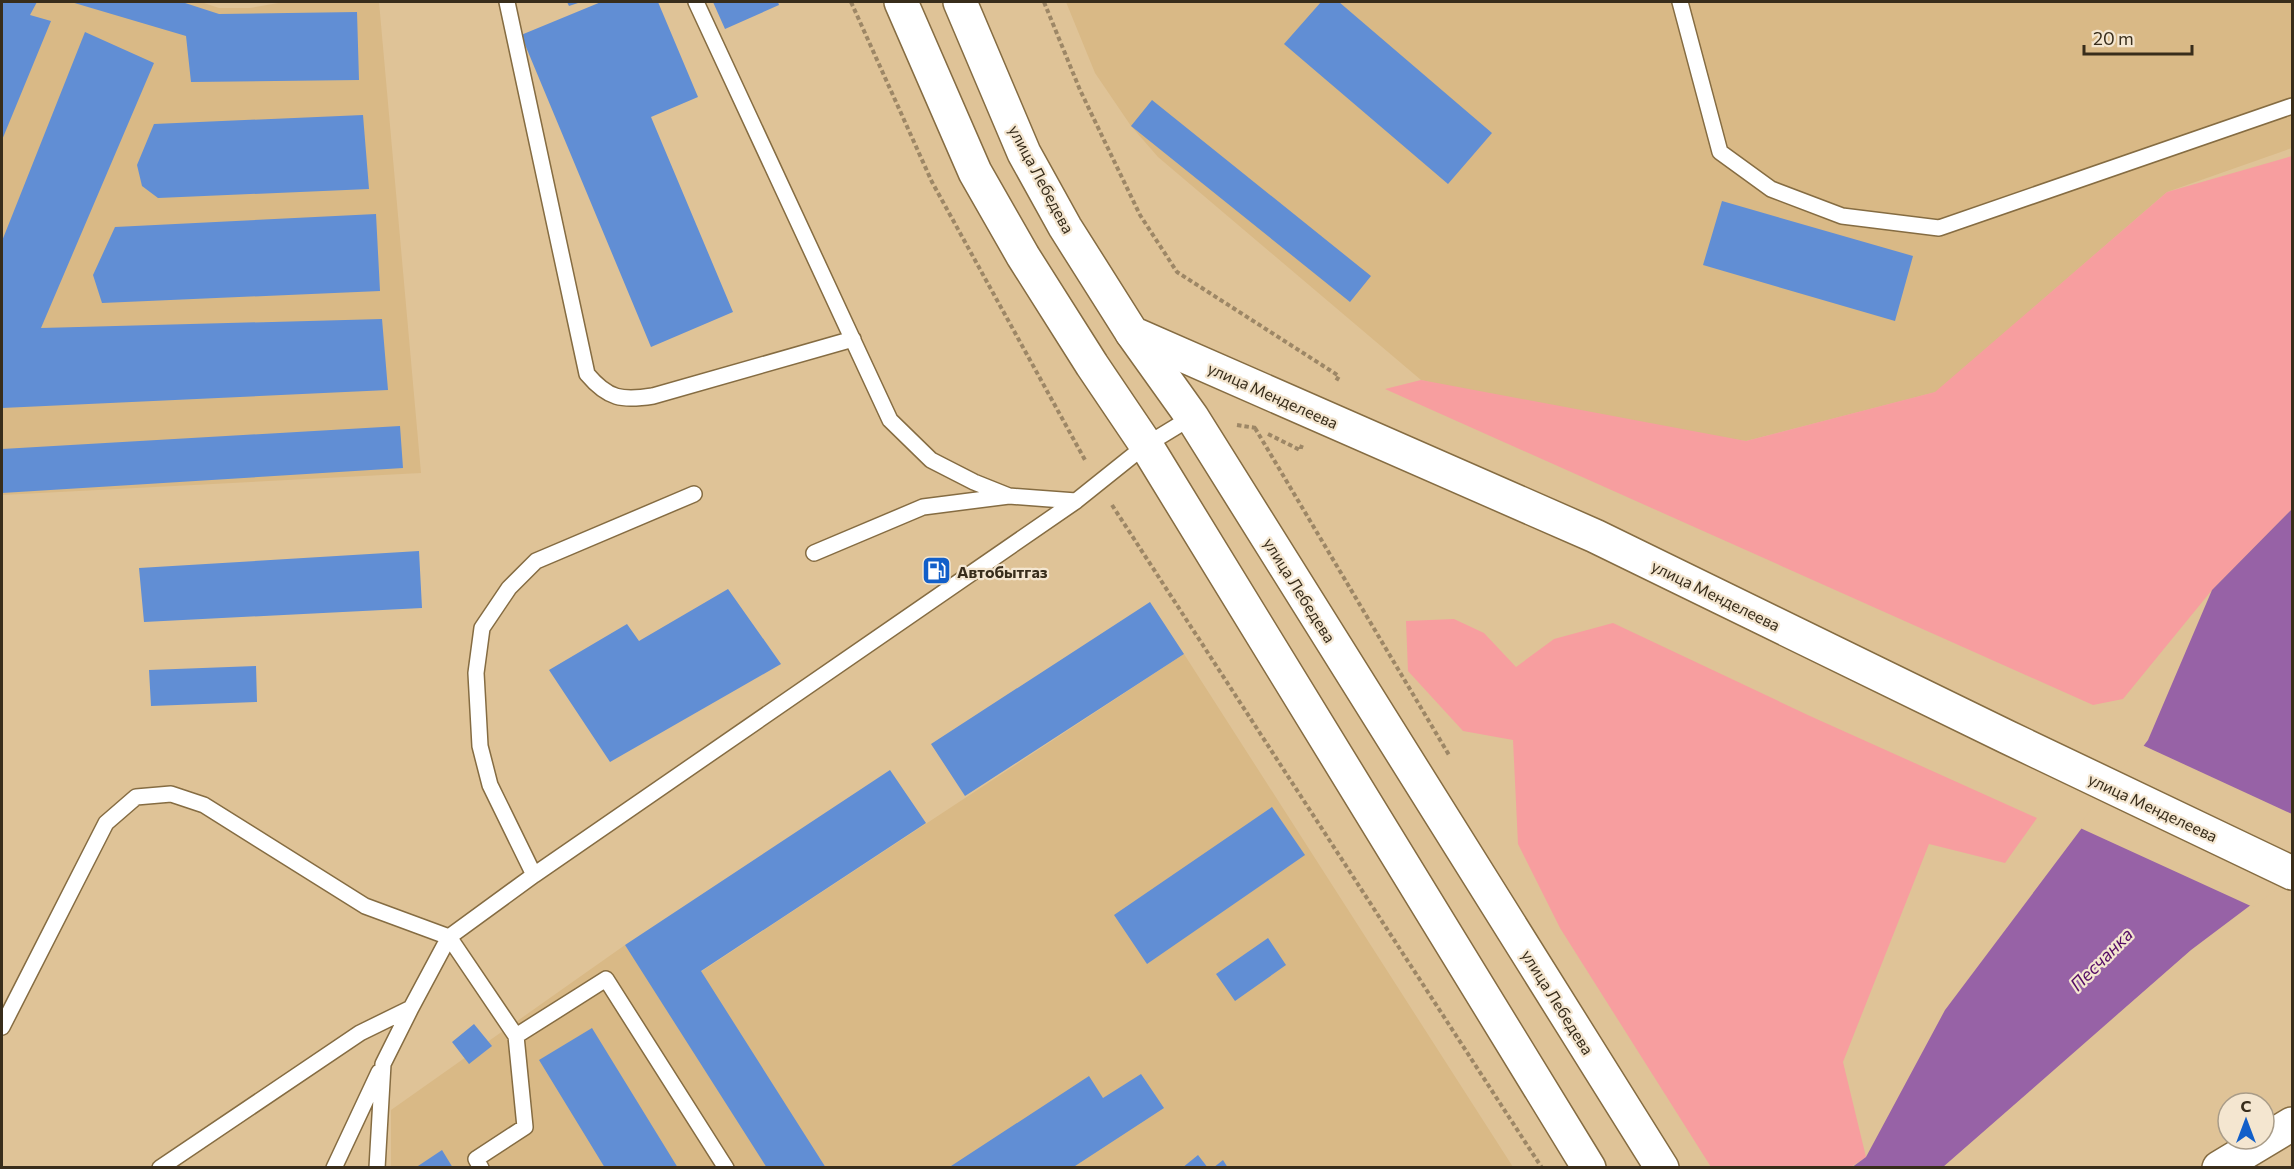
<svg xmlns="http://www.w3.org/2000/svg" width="2294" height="1169" viewBox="0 0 2294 1169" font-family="Commissioner,sans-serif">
<rect width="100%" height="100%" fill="#dfc397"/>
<path fill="#d9b986" d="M2,2h199l18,6h31l34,-6h95l42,471 -419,22z
M1066,2h1226v146l-125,44 -231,200 -190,49 -191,-29 -134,-32 -263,-223 -27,-31 -36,-53z
M1184,654l329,513h-1122v-57l234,-165 36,53z"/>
<path fill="#f79e9f" d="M2292,156v353l-80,81 -89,109 -30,6 -708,-316 36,-9 325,61 189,-49 232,-200z
M1454,619l30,14 32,34 38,-28 59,-16 197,93 227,102 -32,45 -76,-19 -86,218 23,95 -15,10h-140l-151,-239 -42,-84 -5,-104 -50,-9 -55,-60 -2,-50z"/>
<path fill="#9762a6" d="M2292,509v365l-101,76 -248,217 -92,1 15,-11 79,-147 203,-270 64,-150z"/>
<path fill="#dfc397" d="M2140,744l152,70v64l-39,29 -175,-80z"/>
<path fill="#618ed4" d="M2,2h35l-7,13 21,6 -49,119z
M71,2h111l37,12 138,-2 2,68 -168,2 -5,-46z
M567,2h14l-12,4z
M601,2h57l40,95 -47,20 82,195 -82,35 -130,-312z
M713,2h65l1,3 -54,24z
M1321,2h18l153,131 -44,51 -164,-140z
M85,32l69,31 -113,265 341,-9 6,71 -386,18v-167z
M1152,100l219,176 -21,26 -219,-176z
M363,115l6,74 -211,9 -16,-12 -5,-21 17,-41z
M1722,201l191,55 -18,65 -192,-56z
M376,214l4,77 -278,12 -9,-28 22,-48z
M400,426l3,42 -401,25v-44z
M419,551l3,57 -278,14 -5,-54z
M728,589l53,75 -171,98 -61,-92 78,-46 12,17z
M1150,602l34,52 -219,142 -34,-52z
M256,666l1,36 -106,4 -2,-36z
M890,770l36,53 -225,148 125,197h-59l-142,-223z
M1272,807l33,48 -158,109 -33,-49z
M1268,938l18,27 -51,36 -19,-27z
M474,1024l18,22 -23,18 -17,-22z
M592,1028l86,140h-73l-66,-108z
M1141,1074l23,34 -92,60h-124l141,-92 14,22z
M442,1150l11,18h-38z
M1198,1155l10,13h-26z
M1223,1160l5,8h-15z"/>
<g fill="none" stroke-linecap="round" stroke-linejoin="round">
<defs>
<path id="service" d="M507,2l80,372c21,25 35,27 66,22l200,-57
M696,2l194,418 41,40 43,22 35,14
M1680,2l40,150 51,37 71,27 97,12 353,-122
M814,553l109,-46 86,-11 67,5
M534,875l-44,-90 -10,-39 -4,-73 6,-45 27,-40 27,-27 158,-67
M2,1027l104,-204 30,-26 35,-3 33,11 161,101 84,31 67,99
M160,1168l200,-135 51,-25
M334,1168l45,-96
M377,1168l6,-104 28,-56 38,-71 85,-62 542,-374 70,-56 46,-28
M481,1168l-5,-9 49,-32 -9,-91 90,-57 120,189"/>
<path id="secondary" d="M1132,333l60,84 470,751"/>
<path id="trunk" d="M901,2l74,170 48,84 69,109 54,80 443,723
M960,2l64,151 41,74 67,106 463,203 412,201 285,136
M2219,1168l73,-44"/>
</defs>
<use href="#service" stroke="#856c42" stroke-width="18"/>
<use href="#secondary" stroke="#856c42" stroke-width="36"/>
<use href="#trunk" stroke="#856c42" stroke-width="36"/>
<path stroke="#9d8766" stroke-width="4" stroke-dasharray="4.5 3" stroke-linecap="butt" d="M851,2l81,180 153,278
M1044,2l36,88 60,125 37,57 162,104 -4,7
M1237,425l19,3
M1255,428l194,327
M1268,434l32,16 2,-5
M1112,505l430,663"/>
<use href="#service" stroke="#fff" stroke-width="15"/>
<use href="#secondary" stroke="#fff" stroke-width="33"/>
<use href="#trunk" stroke="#fff" stroke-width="33"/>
</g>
<defs>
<symbol id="fuel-square" viewBox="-11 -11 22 22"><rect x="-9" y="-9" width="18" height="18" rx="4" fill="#125fc9" stroke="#f4e6d0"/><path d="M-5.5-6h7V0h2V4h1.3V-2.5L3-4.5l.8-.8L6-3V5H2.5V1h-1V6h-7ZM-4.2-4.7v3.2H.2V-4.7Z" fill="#fff"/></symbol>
</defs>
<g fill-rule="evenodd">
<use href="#fuel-square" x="920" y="554" width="33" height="33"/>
</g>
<g text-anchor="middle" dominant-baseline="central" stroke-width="4.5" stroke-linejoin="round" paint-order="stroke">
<g font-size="16" fill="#382d1b" stroke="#f4e6d0">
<text transform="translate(1042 179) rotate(62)">улица Лебедева</text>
<text transform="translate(1273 395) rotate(24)">улица Менделеева</text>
<text transform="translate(1300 590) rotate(58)">улица Лебедева</text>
<text transform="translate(1716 595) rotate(26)">улица Менделеева</text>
<text transform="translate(2153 807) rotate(25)">улица Менделеева</text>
<text transform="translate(1558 1002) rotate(58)">улица Лебедева</text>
</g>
<g font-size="16" font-weight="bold" fill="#382d1b" stroke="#f4e6d0" text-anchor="start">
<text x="957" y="571">Автобытгаз</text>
</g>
<g font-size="18" font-style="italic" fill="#540c65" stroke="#f4e6d0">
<text transform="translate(2101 959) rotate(-45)">Песчанка</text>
</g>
</g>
<rect width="2294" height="1169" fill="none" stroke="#382d1b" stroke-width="6"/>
<g transform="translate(2246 1121)"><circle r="28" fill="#f4e6d0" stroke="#a99c88" stroke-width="1.5"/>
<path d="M0-4.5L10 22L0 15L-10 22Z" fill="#125fc9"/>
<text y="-9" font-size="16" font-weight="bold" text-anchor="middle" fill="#382d1b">С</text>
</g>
<path d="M2084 45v9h108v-9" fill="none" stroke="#382d1b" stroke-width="3"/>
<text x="2093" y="45" font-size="18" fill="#382d1b" stroke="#f4e6d0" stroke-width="4.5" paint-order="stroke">20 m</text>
</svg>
